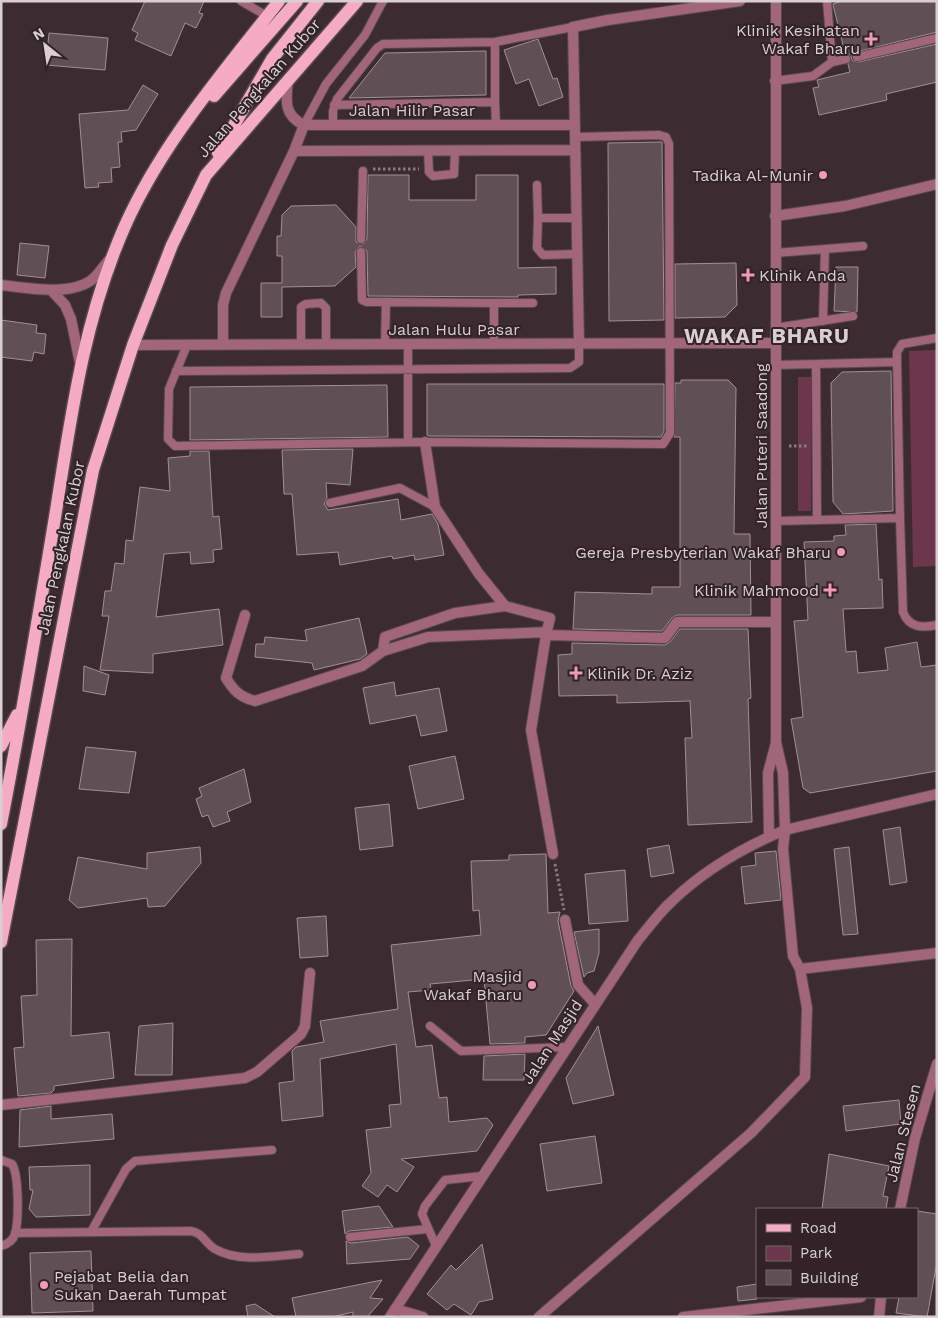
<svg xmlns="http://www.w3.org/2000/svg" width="938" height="1318" viewBox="0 0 938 1318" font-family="'Work Sans',sans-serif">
<rect width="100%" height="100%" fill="#3c2c31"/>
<path fill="#6c374b" d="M937,350v216l-24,1 -4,-216z
M798,377h13v134h-13z"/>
<path fill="#604f54" stroke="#a28f95" d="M145,1h59l-5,12 4,1 -7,14 -11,-5 -14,33 -36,-16 3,-7 -6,-3z
M842,1h95v31l-81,20 -5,6 2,3 5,1 79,-18v38l-51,12 1,6 -68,15 -6,-27 6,-1 -2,-7 33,-8 -2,-8 3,-7 -6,-4 -12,-48v-1z
M49,33l59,5 -3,32 -59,-5z
M538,39l15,40 4,-1 6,19 -24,9 -10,-27 -13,5 -12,-34z
M486,51v44l-137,3 36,-45z
M143,85l15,9 -22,36 -15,2 1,10h-4l2,25 -9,1 1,14 -14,1 1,4 -14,1 -6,-74 49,-4z
M662,142l2,178 -55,1 -1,-178z
M368,175h41v25h67v-25h42v93l38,-1v27l-38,1v2l-150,-1 -1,-45 -7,-5 -5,6 1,15 -21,19 -53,1v30h-21v-34h21v-27h-5v-20h4l1,-21 9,-9 45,-1 20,22v15l7,2 4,-5z
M20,243l29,3 -4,32 -28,-3z
M736,263l1,42 -12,12 -50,1v-54z
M836,267h22l-1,45 -23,-1z
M1,320l36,5 -1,8 10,1 -2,20 -10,-2 -2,9 -31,-4z
M891,371l2,140 -50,3 -10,-12 -2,-119 11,-11z
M681,380h47l8,8 -2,146h16l1,81h-74l-5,3 -10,13 -89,-2 2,-37 77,2v-7h28v-150h-6l1,-54h6z
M427,384h237v47l-3,6 -232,-1 -2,-1z
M387,385l1,52 -198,3v-53z
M353,449l-3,36 -24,-2 1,15 -3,6 4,6 70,-11 3,21 31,-6 6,10 6,31 -29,5 -1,-5 -21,4 -1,-3 -52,9 -2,-13 -41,3 -5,-61h-8l-2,-44z
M190,451h19l4,66 6,-1 3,33 -9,1 1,12 -23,2 -1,-12 -26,2 -8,63 63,-8 4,36 -70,9v19l-53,-3 9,-54h-7l3,-25h6l4,-28 9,1 2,-24 7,1 7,-54 30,4 -2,-33 22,-2z
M876,524l3,56 3,-1 1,29 -40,1 3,43 10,-1 2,22 30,-3 -3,-22 32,-6 4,25 16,-2v106l-127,22 -7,-5 -12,-69 12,-2 -9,-96 14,-1 -4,-78 30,-1v-5l12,-1 -1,-10z
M359,618l8,36 -7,5 -46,11 -2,-7 -57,-6 1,-13h8l1,-7 42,4 -2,-11z
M680,629h68l3,69 -3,1 4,123 -64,3 -3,-87h7l-2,-37 -73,2v-8l-58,1 -1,-41 14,-1v-11l93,2 5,-3z
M84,666l25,9 -4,20 -22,-4z
M394,682l2,14 43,-8 8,43 -26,5 -5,-21 -46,9 -7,-36z
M86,747l50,5 -7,41 -50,-4z
M455,756l9,43 -46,10 -9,-43z
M244,769l7,33 -24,10 3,9 -17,6 -5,-12 -6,2 -6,-18 6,-3 -3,-8z
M389,804l4,42 -33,4 -5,-42z
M900,827l7,55 -17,3 -7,-55z
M669,845l5,28 -23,4 -4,-28z
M200,847l1,16 -36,43 -17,1 -1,-9 -69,10 -9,-8 9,-43 69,12v-16z
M849,847l9,87 -15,1 -9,-86z
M776,851l5,49 -36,4 -4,-37 15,-2 -1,-12z
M546,854l2,59 12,-1 -2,9 13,65 3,5 -28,44 -21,2v6l-35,1 -6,-65 -54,5 1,6 -23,2 8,55 16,-2 7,53 8,-1 2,25 38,-4 6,7 -16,26 -76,8 13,8 -17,25 -10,-7 -9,12 -16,-11 9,-13 -5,-43 25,-3 -2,-22 12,-1 -5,-60 -76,15 3,57 -41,5 -3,-38 15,-2 -2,-30 4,-4 28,-5 -4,-21 78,-12 -7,-64 90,-10 -2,-25 -6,1 -2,-50 38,-1v-5z
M625,870l3,51 -39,3 -4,-50z
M326,916l2,40 -28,2 -3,-40z
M599,929v24l-5,18 -7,2 -3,4 -10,-45z
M72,939l-1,97 38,-4 5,46 -60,8v4l-3,3 -33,3 -4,-48 10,-1 -3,-51 16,-1 -1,-55z
M173,1023l-1,52h-37l4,-49z
M598,1026l16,69 -41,9 -7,-26z
M525,1054l-1,26h-41l1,-24z
M899,1100l2,24 -55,7 -3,-25z
M51,1106v13l61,-5 2,25 -95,8 1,-37z
M595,1136l7,47 -55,8 -7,-47z
M829,1154l60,12 -6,30 5,1 -2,12h-64z
M90,1165v50l-54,2 -7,-8 4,-19h-3l-1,-23z
M379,1206l14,21 -44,4 -4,3 -3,-23z
M917,1211l20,3v48l-10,55 -31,-4 3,-16h18z
M408,1237l11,9 -9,13 -63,5 -1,-23 5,2z
M482,1244l11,55 -14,3 -8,13 -17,-11 -7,6 -20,-16 24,-29 5,5z
M91,1251l2,60 -61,2 -2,-60z
M382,1280l-12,18 13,1 -16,18h-14v-5l-21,5h-36l-4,-19z
M757,1284v15l-19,2 -1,-14z
M255,1304l20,13h-27l-2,-11z"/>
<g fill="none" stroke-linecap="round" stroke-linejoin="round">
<defs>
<path id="service" d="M241,1l26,15
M827,1l5,61
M495,42v60
M857,57l80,-19
M774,81l39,-5 19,-14 14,-3
M334,105l161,-3 1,23
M304,125l22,-41 39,-49 18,-34
M333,125v-14l4,-12 40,-51 6,-4 112,-2 78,-15
M428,150l1,22 4,4 21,-2 1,-24
M537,185l1,33
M577,218h-39l-1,30 6,7 34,-1
M361,239l2,-68
M361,252l1,48 5,2h19
M775,253l88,-7
M494,303h39
M823,321l2,-72
M775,328l78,-12
M301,344v-37l5,-3 15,-1 5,5v36
M385,344l1,-42 108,1v41
M187,345l-18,44 -1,50 7,7 250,-4 238,2 7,-11 -1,-289 -3,-7 -7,-2 -84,2
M897,362v-10l5,-8 35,-6
M816,364l81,-2 3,156 -83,2
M775,365l41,-1 1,156 -41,1
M176,371l394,-3 9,-6v-18
M408,442v-98
M330,503l70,-15 35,19
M900,518l3,94c6,16 19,16 34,13
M430,1026l31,25 107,-4
M1,1160l11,4c7,11 7,57 3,70 -2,7 -7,10 -14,12
M91,1232l35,-63 9,-8 137,-11
M15,1233l176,-2c12,2 14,12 24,18 24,14 58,7 84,5
M350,1237l77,-8
M436,1246l-14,-32 3,-8 20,-26 37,-4"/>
<path id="minor" d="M288,80c-2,20 -5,35 16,45h271
M294,151l281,-1
M775,216l70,-10 92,-22
M1,285c26,3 72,12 93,-7 5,-5 10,-12 15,-18
M51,290l14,15 6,14 9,44
M579,344l-6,-317 35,-7 132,-19
M133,345l642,-2
M223,345v-40l3,-12 68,-142 10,-26
M425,442l10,65 44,67 26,32 45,12 -4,17 119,3 12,-16h99
M245,615l-19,63c8,13 14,19 29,23l107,-35 21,-15 2,-14 70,-24 50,-7
M546,635l-15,95 22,124
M383,651l45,-14 119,-5
M565,920l13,65 17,19
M800,969l137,-16
M1,1105l244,-27 12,-6 44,-38 4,-8 5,-53
M900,1209l15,-71 22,-74
M395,1309l28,8
M539,1317l212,-184 54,-56 2,-69 -7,-39 -7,-13 -10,-107 2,-19
M683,1317l178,-20
M879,1317l2,-20"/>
<path id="tertiary" d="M776,1v741l7,31 2,57
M769,836l-1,-63 8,-30
M390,1317l248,-377c11,-13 21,-27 33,-38 32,-31 73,-55 114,-72l152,-36"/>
<path id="primary" d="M214,96l83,-95
M218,153l54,-94 46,-58
M1,746l16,-31
M1,824c20,-102 37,-205 54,-307 16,-100 28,-195 69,-289 37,-84 99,-155 155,-227
M1,942l92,-472 40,-125 39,-100 34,-70 151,-174"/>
</defs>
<use href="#service" stroke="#58494e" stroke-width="10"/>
<use href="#minor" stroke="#58494e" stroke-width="12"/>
<use href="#tertiary" stroke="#58494e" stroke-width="12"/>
<use href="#primary" stroke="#58494e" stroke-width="15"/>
<path stroke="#897b7f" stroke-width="3" stroke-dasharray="2.5 2.5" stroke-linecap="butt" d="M373,169h46
M789,446h18
M555,864l9,46"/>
<use href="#service" stroke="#a2667b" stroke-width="8"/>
<use href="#minor" stroke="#a2667b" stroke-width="10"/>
<use href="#tertiary" stroke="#a2667b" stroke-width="10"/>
<use href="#primary" stroke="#f5abc4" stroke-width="12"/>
</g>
<g fill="#ef9ab8" stroke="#312327" stroke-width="2">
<path d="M868.5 31.5h5v5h5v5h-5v5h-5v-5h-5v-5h5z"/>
<circle cx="823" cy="175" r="5"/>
<path d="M745.5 267.5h5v5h5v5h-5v5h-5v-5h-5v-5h5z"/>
<circle cx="841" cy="552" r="5"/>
<path d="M827.5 582.5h5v5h5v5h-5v5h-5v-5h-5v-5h5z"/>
<path d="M573.5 665.5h5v5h5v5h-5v5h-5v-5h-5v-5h5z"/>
<circle cx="532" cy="985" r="5"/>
<circle cx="44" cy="1285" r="5"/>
</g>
<g text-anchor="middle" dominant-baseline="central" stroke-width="4" stroke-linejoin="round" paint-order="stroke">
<g font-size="16" fill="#d9cfd2" stroke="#312327" text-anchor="end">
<text x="860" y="30">Klinik Kesihatan<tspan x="860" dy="18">Wakaf Bharu</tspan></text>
<text x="813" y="175">Tadika Al-Munir</text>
<text x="759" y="275" text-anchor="start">Klinik Anda</text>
<text x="831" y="552">Gereja Presbyterian Wakaf Bharu</text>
<text x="819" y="590">Klinik Mahmood</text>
<text x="587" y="673" text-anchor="start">Klinik Dr. Aziz</text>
<text x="522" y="976">Masjid<tspan x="522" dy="18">Wakaf Bharu</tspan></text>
<text x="54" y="1276" text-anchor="start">Pejabat Belia dan<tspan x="54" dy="18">Sukan Daerah Tumpat</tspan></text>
</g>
<g font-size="16" fill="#d9cfd2" stroke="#312327">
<text transform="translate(259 88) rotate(-49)">Jalan Pengkalan Kubor</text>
<text x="412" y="110">Jalan Hilir Pasar</text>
<text x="454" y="329">Jalan Hulu Pasar</text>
<text transform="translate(761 446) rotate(-90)">Jalan Puteri Saadong</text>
<text transform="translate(61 548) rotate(-78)">Jalan Pengkalan Kubor</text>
<text transform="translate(552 1042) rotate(-57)">Jalan Masjid</text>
<text transform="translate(903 1133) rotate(-76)">Jalan Stesen</text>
</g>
<g font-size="21" font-weight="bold" letter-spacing="1" fill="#d9cfd2" stroke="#312327">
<text x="767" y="335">WAKAF BHARU</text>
</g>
</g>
<rect width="938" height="1318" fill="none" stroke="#d9cfd2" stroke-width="5"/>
<rect x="756" y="1208" width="162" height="90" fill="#312327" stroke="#74686b"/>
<rect x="766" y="1224" width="25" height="8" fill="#f5abc4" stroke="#74686b"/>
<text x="800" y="1233" font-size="15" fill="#d9cfd2">Road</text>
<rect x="766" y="1246" width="25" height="15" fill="#6c374b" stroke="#74686b"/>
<text x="800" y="1258" font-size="15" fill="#d9cfd2">Park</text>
<rect x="766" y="1270" width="25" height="15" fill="#604f54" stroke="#74686b"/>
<text x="800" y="1283" font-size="15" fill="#d9cfd2">Building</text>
<g transform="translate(45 45) rotate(330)" stroke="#312327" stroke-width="4" paint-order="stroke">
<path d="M0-4L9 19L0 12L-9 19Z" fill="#d9cfd2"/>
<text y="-8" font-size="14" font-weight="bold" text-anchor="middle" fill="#d9cfd2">N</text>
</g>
</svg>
